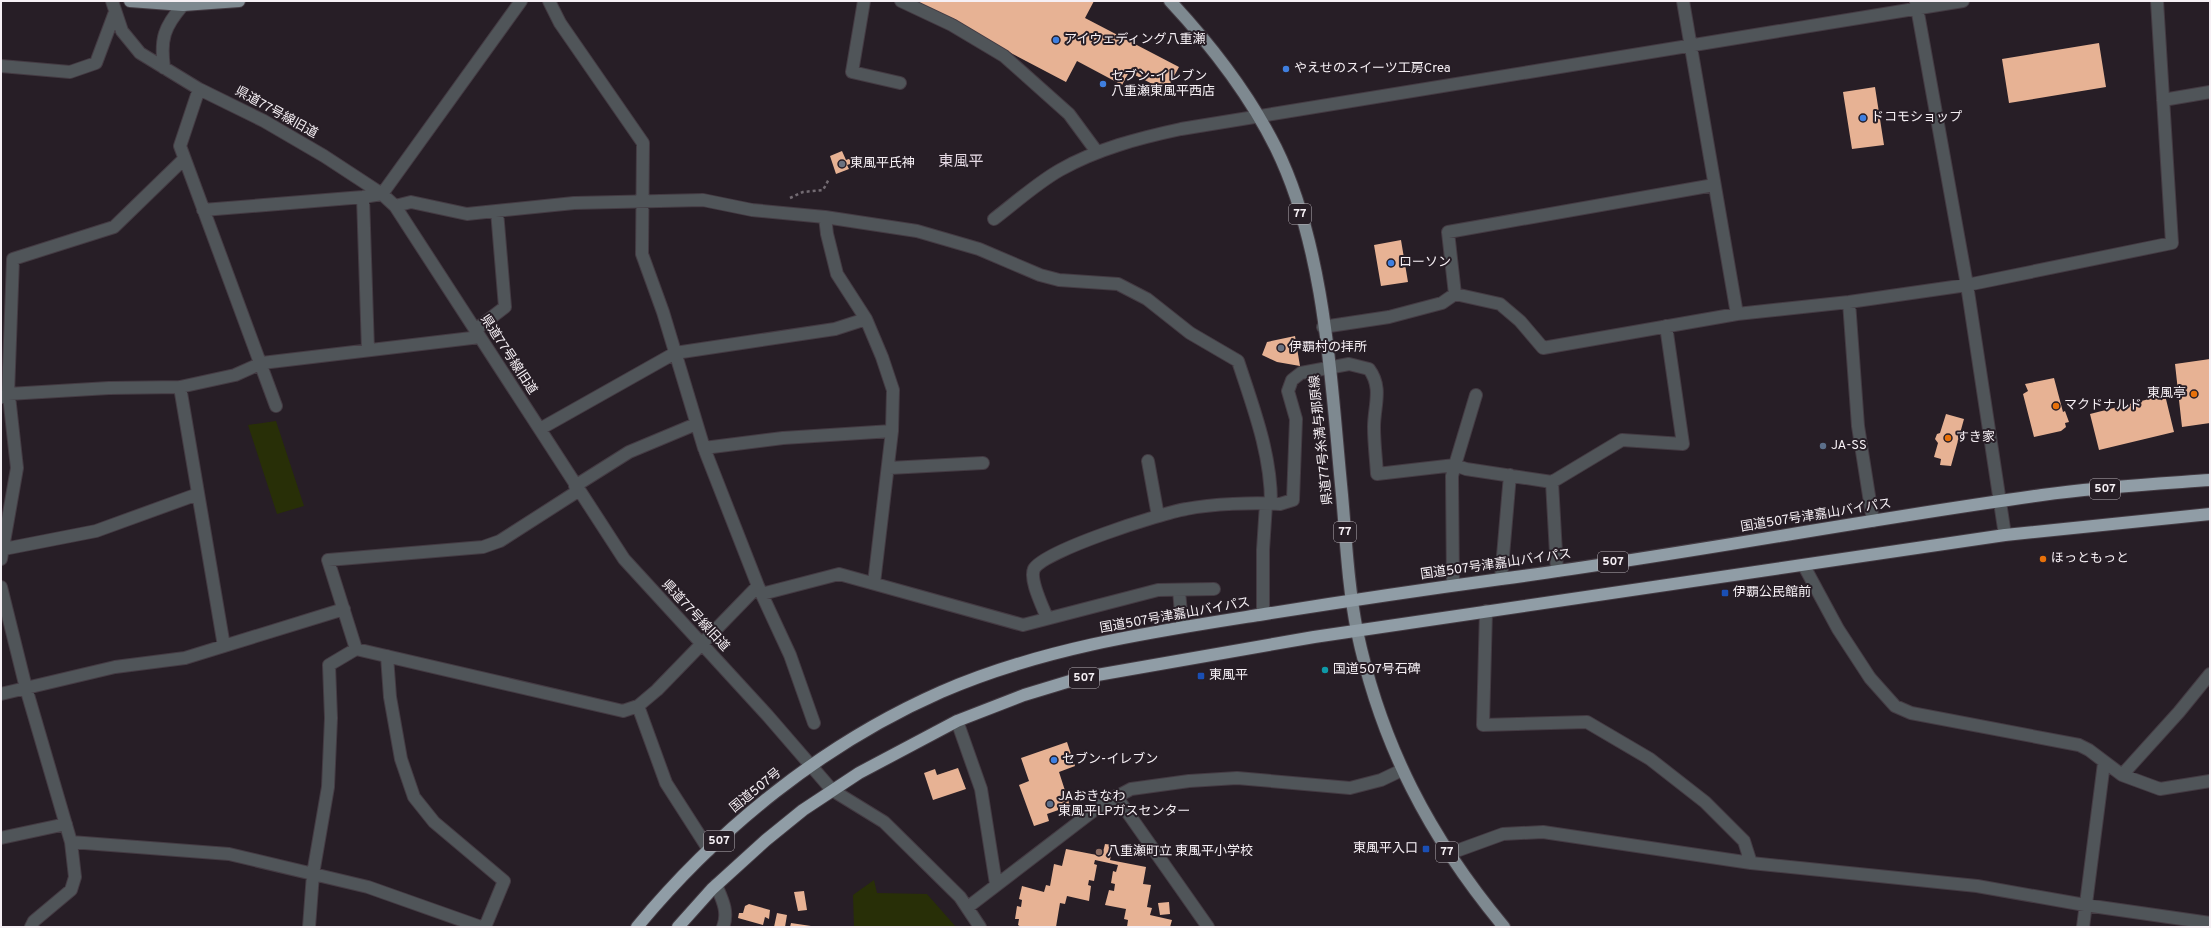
<svg xmlns="http://www.w3.org/2000/svg" width="2211" height="928" viewBox="0 0 2211 928" font-family="Overpass,'Noto Sans JP',sans-serif">
<rect width="100%" height="100%" fill="#271e26"/>
<path fill="#282f07" d="M276,421l28,85 -27,8 -29,-89z
M874,880l3,13 50,1 29,33h-102l-1,-32z"/>
<path fill="#e7b294" d="M912,1h182l-9,17 94,49 -13,24 -37,-19 -7,13 -45,-24 -11,21z
M2099,43l7,44 -97,16 -7,-44z
M1875,87l9,58 -32,4 -9,-57z
M842,151l4,9 8,-3 2,5 -9,3 2,4 -13,5 -6,-18z
M1401,240l7,42 -27,4 -7,-41z
M1295,336l5,30 -23,-4 -15,-7 5,-13z
M2210,359v64l-28,4 -7,-63z
M2054,378l9,34 2,-1 4,11 -4,1 1,4 -5,4 -27,6 -11,-43 5,-3 -3,-7z
M2165,395l9,37 -75,18 -9,-36z
M1946,414l18,5 -13,47 -11,-1 1,-6 -7,-2 4,-14 -3,-4 2,-5 3,-1z
M1067,742l8,24 -16,6 11,34 -23,8 2,7 -15,5 -15,-41 10,-4 -8,-23z
M958,768l8,21 -33,11 -9,-27 11,-4 2,6z
M1105,844l8,1 -3,15 36,7 -3,17 8,1 -4,22 5,1 -2,7 22,5 -2,7h-43l1,-7 -4,-1 2,-10 -21,-4 4,-15 5,1 1,-7 -4,-1 2,-12 3,1 2,-7 -23,-5 -1,4 3,1 -3,16 -5,-1 -1,5 3,1 -2,15 -22,-5 -2,8 -5,-1 -4,24h-35l-3,-2 1,-6h-4l2,-13 4,1 1,-7 -3,-1 3,-13 22,6 2,-7 4,1 4,-22 8,2 4,-17 36,7z
M804,891l3,19 -9,1 -4,-19z
M1169,902l1,12 -10,1 -2,-12z
M749,904l21,6 -1,9 -4,-2 -2,8 -25,-7 1,-5h4l2,-7z
M777,913l10,2 -2,12h-11z
M791,923l20,3v1h-21z"/>
<g fill="none" stroke-linecap="round" stroke-linejoin="round">
<defs>
<path id="minor" d="M112,1l10,30 18,22 59,36 65,32 60,35 58,38 13,12 229,353 144,157 64,74 52,32 76,75 20,30
M549,1l11,22 83,120 -1,111 21,58 41,136 54,138 32,69 24,68
M864,1l-12,71 48,11
M901,1l51,24 52,31 65,58 28,38
M1683,1l54,313
M1916,2l51,283 38,250
M1,66l69,6 26,-9 19,-51
M164,68c-4,-29 0,-41 19,-63
M199,89l-19,57 96,260
M2163,100l47,-8
M184,159l-70,68 -101,32 -5,135 101,-6 71,-1 55,-12 27,-12 218,-26
M1714,185l-266,47 7,62 45,10 20,17 23,27 194,-34 112,-12 118,-17 205,-42 -15,-242
M363,197l5,153
M395,206l16,-4 56,12 107,-11 129,-3 49,10 73,7 92,14 62,18 61,26 19,5 59,4 29,15 43,34 48,28c15,46 33,92 33,142
M203,210l160,-13 19,-3 139,-193
M825,217l2,17 10,40 29,45 16,38 11,33 -1,41 -18,152
M994,219c21,-16 43,-36 66,-49 37,-21 79,-32 121,-41l782,-128
M1849,302l9,124 15,95
M1323,327l66,-10 53,-14 13,-9
M475,330l30,-23 -8,-96
M180,387l44,259
M1476,395l-21,70 11,4 86,13
M1,397l8,-1 8,72 -16,91
M540,429l135,-76 160,-24 31,-10
M704,448l79,-10 109,-7
M1148,461l10,55
M889,468l94,-5
M575,486l54,-34 67,-28
M4,549l92,-18 102,-37
M1804,566l34,63 32,49 25,28 16,7 168,32 10,5 33,25 38,14 50,-8
M1557,571l-5,-89 70,-42 61,4 -17,-118
M1501,579l9,-104
M1,587l25,101 45,154 4,35 -4,13 -37,31 -3,6
M1179,590l3,36
M762,594l77,-20 184,51 135,-35 56,-1
M1486,611l-3,114 104,-3 63,37 55,43 39,39 7,22
M1263,614v-64l3,-46
M1047,618c-4,-11 -18,-38 -13,-49 9,-18 128,-56 152,-60 26,-5 68,-7 94,-5l13,-4 3,-81 -8,-28 4,-11 9,-7 48,-9 20,5c14,19 5,37 5,58 0,16 2,31 3,47l78,-9 -3,11 1,109
M356,649l-28,-89 155,-13 17,-6 78,-50
M387,656l3,41 11,62 13,38 20,25 70,59 -19,46
M1,694l114,-27 70,-9 159,-49
M638,706l28,77 43,67
M957,721l24,68 15,95
M2122,775l57,-63 31,-38
M1116,796l92,131
M1,838l65,-14
M71,842l158,12 139,33 113,40
M1448,854l55,-20 40,-2 208,31 226,23 108,19 125,18
M716,885c6,14 13,27 7,42
M968,907l133,-102 30,-16 58,-8 48,-3 113,10 31,-8 21,-10
M309,927l4,-53 15,-87 3,-69 -2,-53 27,-16 267,62 15,-5 19,-16 101,-104
M2083,927l21,-164"/>
<path id="major" d="M130,1l53,4 56,-4
M1170,1c41,44 79,93 106,147 50,102 55,236 66,347 4,45 6,91 15,136 24,114 73,207 147,296"/>
<path id="highway" d="M637,927c82,-99 186,-183 304,-235 101,-44 210,-60 318,-77 81,-13 161,-25 242,-36 181,-24 360,-59 541,-84 56,-8 112,-11 168,-15
M678,927l34,-38 54,-49 37,-30 56,-37 98,-52 67,-26 56,-17 234,-41 691,-102 205,-21"/>
</defs>
<use href="#minor" stroke="#443b43" stroke-width="14"/>
<use href="#major" stroke="#443b43" stroke-width="14"/>
<use href="#highway" stroke="#443b43" stroke-width="14"/>
<path stroke="#736b72" stroke-width="2.5" stroke-dasharray="3 3" stroke-linecap="butt" d="M790,198l13,-6 20,-2 6,-11"/>
<use href="#minor" stroke="#505559" stroke-width="12"/>
<use href="#major" stroke="#7e8990" stroke-width="12"/>
<use href="#highway" stroke="#909da6" stroke-width="12"/>
</g>
<g fill="#3f7fe0" stroke="#271e26" stroke-width="1.5">
<circle cx="1056" cy="40" r="4"/>
<circle cx="1286" cy="69" r="4"/>
<circle cx="1103" cy="84" r="4"/>
<circle cx="1863" cy="118" r="4"/>
<circle cx="1391" cy="263" r="4"/>
<circle cx="1054" cy="760" r="4"/>
</g>
<g fill="#6b7280" stroke="#271e26" stroke-width="1.5">
<circle cx="842" cy="164" r="4"/>
<circle cx="1281" cy="348" r="4"/>
</g>
<g fill="#e8710a" stroke="#271e26" stroke-width="1.5">
<circle cx="2194" cy="394" r="4"/>
<circle cx="2056" cy="406" r="4"/>
<circle cx="1948" cy="438" r="4"/>
<circle cx="2043" cy="559" r="4"/>
</g>
<g fill="#5c6f8a" stroke="#271e26" stroke-width="1.5">
<circle cx="1823" cy="446" r="4"/>
<circle cx="1050" cy="804" r="4"/>
</g>
<g fill="#1a4fb4" stroke="#271e26" stroke-width="1.5">
<rect x="1721" y="589" width="8" height="8" rx="2"/>
<rect x="1197" y="672" width="8" height="8" rx="2"/>
<rect x="1422" y="845" width="8" height="8" rx="2"/>
</g>
<circle fill="#0f9aa8" stroke="#271e26" stroke-width="1.5" cx="1325" cy="670" r="4"/>
<circle fill="#8d6e63" stroke="#271e26" stroke-width="1.5" cx="1099" cy="852" r="4"/>
<g text-anchor="middle" dominant-baseline="central" stroke-width="4" stroke-linejoin="round" paint-order="stroke">
<g fill="#271e26" stroke="#b8b1b7" stroke-width="1">
<rect x="1289" y="204" width="22" height="20" rx="3"/>
<rect x="2090" y="479" width="30" height="20" rx="3"/>
<rect x="1334" y="522" width="22" height="20" rx="3"/>
<rect x="1598" y="552" width="30" height="20" rx="3"/>
<rect x="1069" y="668" width="30" height="20" rx="3"/>
<rect x="704" y="831" width="30" height="20" rx="3"/>
<rect x="1436" y="842" width="22" height="20" rx="3"/>
</g>
<g font-size="12" font-weight="bold" fill="#f6f0f5">
<text x="1300" y="214">77</text>
<text x="2105" y="489">507</text>
<text x="1345" y="532">77</text>
<text x="1613" y="562">507</text>
<text x="1084" y="678">507</text>
<text x="719" y="841">507</text>
<text x="1447" y="852">77</text>
</g>
<g font-size="13" fill="#f6f0f5" stroke="#271e26" text-anchor="start">
<text x="1064" y="40">アイウェディング八重瀬</text>
<text x="1294" y="69">やえせのスイーツ工房Crea</text>
<text x="1111" y="77">セブン-イレブン<tspan x="1111" dy="15">八重瀬東風平西店</tspan></text>
<text x="1871" y="118">ドコモショップ</text>
<text x="850" y="164">東風平氏神</text>
<text x="1399" y="263">ローソン</text>
<text x="1289" y="348">伊覇村の拝所</text>
<text x="2186" y="394" text-anchor="end">東風亭</text>
<text x="2064" y="406">マクドナルド</text>
<text x="1956" y="438">すき家</text>
<text x="1831" y="446">JA-SS</text>
<text x="2051" y="559">ほっともっと</text>
<text x="1733" y="593">伊覇公民館前</text>
<text x="1333" y="670">国道507号石碑</text>
<text x="1209" y="676">東風平</text>
<text x="1062" y="760">セブン-イレブン</text>
<text x="1058" y="797">JAおきなわ<tspan x="1058" dy="15">東風平LPガスセンター</tspan></text>
<text x="1418" y="849" text-anchor="end">東風平入口</text>
<text x="1107" y="852">八重瀬町立 東風平小学校</text>
</g>
<g font-size="13" fill="#f6f0f5" stroke="#271e26">
<text transform="translate(276 113) rotate(29)">県道77号線旧道</text>
<text transform="translate(508 355) rotate(57)">県道77号線旧道</text>
<text transform="translate(1322 440) rotate(-96)">県道77号糸満与那原線</text>
<text transform="translate(1816 516) rotate(-9)">国道507号津嘉山バイパス</text>
<text transform="translate(1496 565) rotate(-8)">国道507号津嘉山バイパス</text>
<text transform="translate(695 616) rotate(47)">県道77号線旧道</text>
<text transform="translate(1175 616) rotate(-10)">国道507号津嘉山バイパス</text>
<text transform="translate(756 791) rotate(-39)">国道507号</text>
</g>
<g font-size="15" fill="#e7dbe6" stroke="#271e26">
<text x="961" y="162">東風平</text>
</g>
</g>
<rect width="2211" height="928" fill="none" stroke="#f6f0f5" stroke-width="4"/>
</svg>
